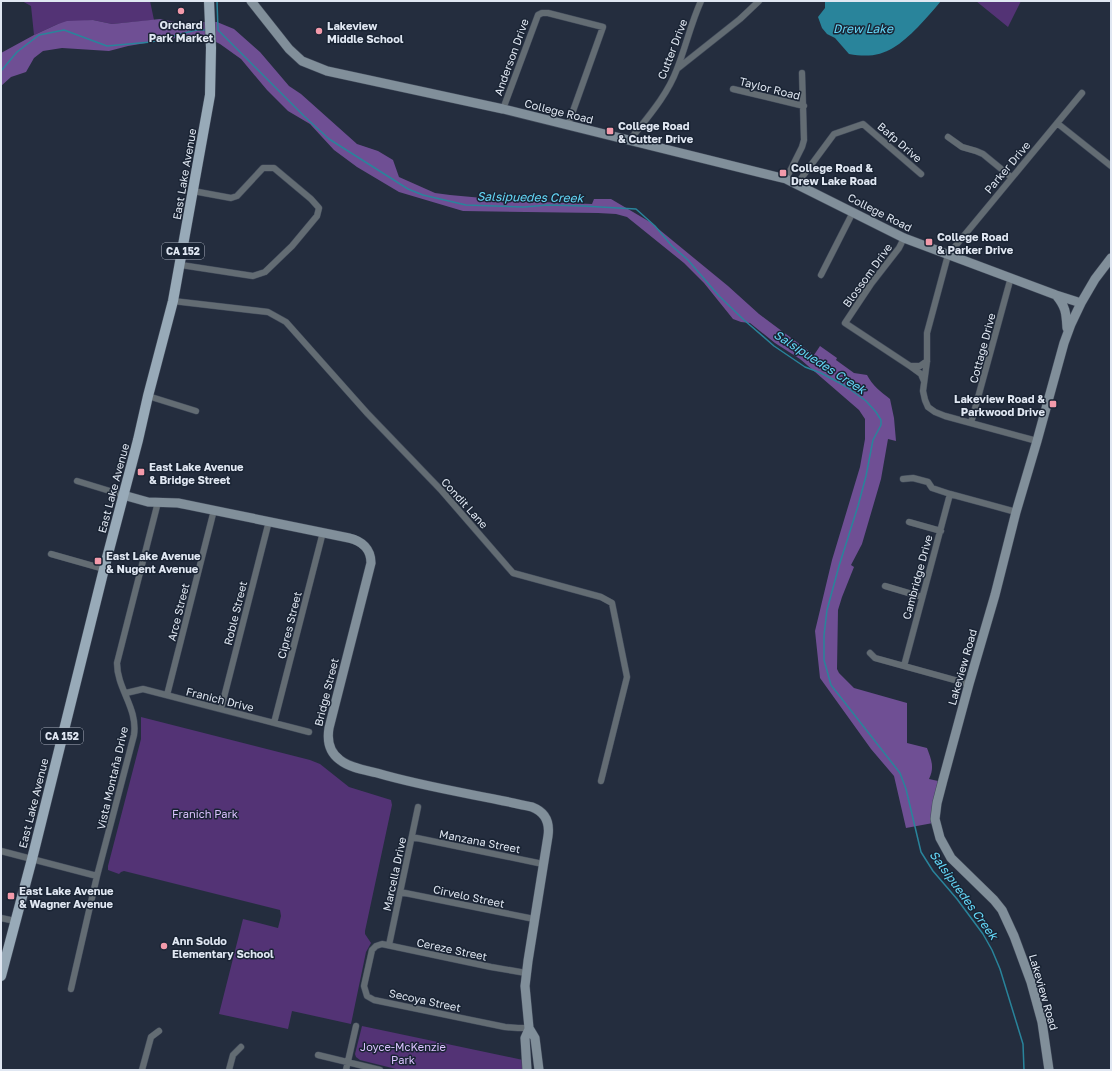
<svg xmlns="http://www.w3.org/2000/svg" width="1112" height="1071" viewBox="0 0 1112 1071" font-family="'Golos Text',sans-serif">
<rect width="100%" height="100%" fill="#242d3e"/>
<path fill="#533375" d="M22,1h128l4,19 -42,4 -19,-4 -35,4 -24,11 -3,-29z
M976,1h45l-13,26z
M141,717l169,43 10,4 29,23 42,13 1,5 -27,126v3l6,9 -5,9 -15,72 -59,-13 -4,18 -69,-15 24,-95 35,9 3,-12 -1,-6 -156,-39 -3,1 -2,2 -11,-4v-4l33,-127z
M362,1026l161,34 1,10h-124l-40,-10 -4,-3 -1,-3z"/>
<path fill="#6f4f94" d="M160,19l24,5 13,-2h20l17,7 26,23 29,34 12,8 56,50 21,7 15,9 6,17 36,16 15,2 65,6 77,3 2,-5h17l39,23 78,64 31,28 55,41 6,-9 17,12 -1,2 18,13 13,2c5,10 14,17 23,24l4,19 2,23 -8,-2 -7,40 -19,65 -11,21 3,2 -12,30 -4,13 -1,59 2,4 15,15 53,15v40l20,5c4,11 8,19 2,31l9,2 -6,29 1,13 -27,5 -12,-52 -23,-27 -51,-71 -5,-47 17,-71 28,-93 5,-28v-20l-6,-9 -59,-51 -25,-16 -25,-20 -9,-1 -8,-3 -29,-36 -20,-20 -57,-46 -11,-3 -18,-1 -135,-2 -64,-19 -42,-25 -23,-17 -24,-26 -22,-13 -21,-21 -26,-31 -21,-15 -20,-10 -72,12 -19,5 -47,-3 -19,3 -9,7 -8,14 -15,5 -10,9v-33l33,-18 24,-11 9,-3 26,-1 19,4z"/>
<path fill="#29849b" d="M825,1h116c-7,9 -15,17 -23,26 -22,22 -37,33 -69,27l-14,-16 -8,-4 -5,-6 -4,-11 7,-9z"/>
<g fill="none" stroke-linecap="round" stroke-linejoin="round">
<path stroke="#29849b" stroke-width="1.5" d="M217,1l1,29 86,86 25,23 79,50 15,6 43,10 58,2 24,-2 35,1 53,3 19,17 17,20 16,14 31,36 25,24 30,26 31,21 16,6 26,14 19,14 10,11 5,8v5l-8,15 -7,36 -8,30 -19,60 -12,44 -3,25v25l7,25 69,88 6,16 15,63 12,19 24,28 26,35 9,16 8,19 23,75 1,26
M1,71l16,-19 22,-17 25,-5 43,16 44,-4 45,-12h11"/>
<defs>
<path id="street" d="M677,69l63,-50 19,-18
M733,89l71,17
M503,109l35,-94 4,-2h6l55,14 -35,98
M1057,123l54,43
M948,137l14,10 14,4 7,3 28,23
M629,141c18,-23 38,-45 48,-72 9,-23 14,-46 24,-68
M786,179l16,-32 2,-7 -2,-67
M797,184l37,-50 29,-10 58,50
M904,238l-5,10 -28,36 -26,39 65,43h10l7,-5
M181,265l72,11 12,-4 27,-26 25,-30 2,-8 -8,-9 -37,-31h-11l-26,28 -6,2 -38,-7
M821,275l32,-63
M173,301l95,11 18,10 81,91 74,77 72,83 88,24 11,6 15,74 -26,104
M910,366l11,8 3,7
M148,396l48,15
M971,423l40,-146
M1037,441l-92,-25 -10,-4 -7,-5 -3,-7 -2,-9 4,-30v-28l21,-78 134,-162
M903,479l10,-1 15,4 4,6 18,6 66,18
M77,481l46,14
M909,522l32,9
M51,554l53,15
M885,586l37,11
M870,653l5,5 94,26
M904,666l46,-172
M126,693l17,-4 166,43
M167,695l47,-185
M221,709l48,-188
M274,723l49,-191
M412,837l131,27
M1,851l96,25
M400,892l134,27
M1,918l14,3
M389,945l29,-138
M526,973l-35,-6 -109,-23 -6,2 -4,4 -8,36 3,10 7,4 131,27 13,1h11
M71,989l26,-113 37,-141c4,-27 -17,-46 -17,-72l41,-161
M318,1055l62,15
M142,1070l9,-33 8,-6
M229,1070l4,-15 8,-8
M346,1070l10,-44"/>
<path id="secondary" d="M251,1l38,48 13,12 25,10 176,38 283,70 118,59 152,57 25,8
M1056,295c10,12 10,18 11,33
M123,495l25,7 30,1 171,35c13,3 22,11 22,25l-42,165c-2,12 0,24 11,32 10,8 25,10 37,13 51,15 103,22 155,34 13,5 18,15 16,29l-20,125 -3,25 4,42 6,10 4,32
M527,1070l-2,-32 4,-9
M1049,1070l-7,-48 -11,-40 -17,-46 -12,-26 -8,-10 -43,-42 -11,-20 -5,-19 2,-16 6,-23 26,-96 26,-89 21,-83 21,-71 27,-98 7,-19 10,-21 14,-24 16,-21"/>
<path id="primary" d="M1,976l31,-117 72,-290 34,-129 10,-44 25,-95 37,-206 1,-47 -2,-47"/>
</defs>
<use href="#street" stroke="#424b5b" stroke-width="7"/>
<use href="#secondary" stroke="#424b5b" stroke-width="10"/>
<use href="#primary" stroke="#424b5b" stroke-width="11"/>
<use href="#street" stroke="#636c73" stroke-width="6"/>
<use href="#secondary" stroke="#818f9a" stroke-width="9"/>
<use href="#primary" stroke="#98aab8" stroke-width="10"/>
</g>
<g fill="#f39aaa" stroke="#1a2434" stroke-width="1.5">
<circle cx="181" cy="11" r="4"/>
<circle cx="319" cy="31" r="4"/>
<rect x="606" y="127" width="8" height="8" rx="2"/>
<rect x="779" y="169" width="8" height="8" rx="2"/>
<rect x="925" y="238" width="8" height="8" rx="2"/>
<rect x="1049" y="400" width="8" height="8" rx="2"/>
<rect x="137" y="468" width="8" height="8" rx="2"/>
<rect x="94" y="557" width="8" height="8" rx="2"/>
<rect x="7" y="892" width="8" height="8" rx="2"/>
<circle cx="164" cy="946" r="4"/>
</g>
<g text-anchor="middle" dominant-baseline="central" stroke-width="3" stroke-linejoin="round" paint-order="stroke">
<g fill="#1a2434" stroke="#a5acb9" stroke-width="1">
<rect x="162" y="243" width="42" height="16" rx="3"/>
<rect x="41" y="728" width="42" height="16" rx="3"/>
</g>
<g font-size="10" font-weight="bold" fill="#e0e7f2">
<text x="183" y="251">CA 152</text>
<text x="62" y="736">CA 152</text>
</g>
<g font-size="11" font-weight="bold" fill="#e0e7f2" stroke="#1a2434" text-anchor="start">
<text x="181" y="24" text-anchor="middle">Orchard<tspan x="181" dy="13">Park Market</tspan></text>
<text x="327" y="25">Lakeview<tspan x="327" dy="13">Middle School</tspan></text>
<text x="618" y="125">College Road<tspan x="618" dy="13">&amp; Cutter Drive</tspan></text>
<text x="791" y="167">College Road &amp;<tspan x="791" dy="13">Drew Lake Road</tspan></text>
<text x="937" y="236">College Road<tspan x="937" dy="13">&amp; Parker Drive</tspan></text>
<text x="1045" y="398" text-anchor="end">Lakeview Road &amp;<tspan x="1045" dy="13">Parkwood Drive</tspan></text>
<text x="149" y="466">East Lake Avenue<tspan x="149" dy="13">&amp; Bridge Street</tspan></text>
<text x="106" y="555">East Lake Avenue<tspan x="106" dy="13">&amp; Nugent Avenue</tspan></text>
<text x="19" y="890">East Lake Avenue<tspan x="19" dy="13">&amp; Wagner Avenue</tspan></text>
<text x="172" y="940">Ann Soldo<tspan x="172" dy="13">Elementary School</tspan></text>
</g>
<g font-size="11" fill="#e0e7f2" stroke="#1a2434">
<text transform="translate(672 49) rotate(-69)">Cutter Drive</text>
<text transform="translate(511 57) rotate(-70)">Anderson Drive</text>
<text transform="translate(770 88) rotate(14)">Taylor Road</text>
<text transform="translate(559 111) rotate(14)">College Road</text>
<text transform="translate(900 142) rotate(41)">Bafp Drive</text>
<text transform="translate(1007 167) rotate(-50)">Parker Drive</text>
<text transform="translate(184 174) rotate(-80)">East Lake Avenue</text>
<text transform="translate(880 212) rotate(27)">College Road</text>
<text transform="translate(867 275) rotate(-54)">Blossom Drive</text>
<text transform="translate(982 348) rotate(-75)">Cottage Drive</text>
<text transform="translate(113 488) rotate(-75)">East Lake Avenue</text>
<text transform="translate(465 503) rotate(48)">Condit Lane</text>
<text transform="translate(917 577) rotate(-75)">Cambridge Drive</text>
<text transform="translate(178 612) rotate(-76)">Arce Street</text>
<text transform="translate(235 613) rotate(-76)">Roble Street</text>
<text transform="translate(289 625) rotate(-76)">Cipres Street</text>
<text transform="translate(962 667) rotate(-74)">Lakeview Road</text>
<text transform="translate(326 692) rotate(-76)">Bridge Street</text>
<text transform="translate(220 699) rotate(14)">Franich Drive</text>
<text transform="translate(112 778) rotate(-77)">Vista Montaña Drive</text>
<text transform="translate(33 803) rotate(-76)">East Lake Avenue</text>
<text transform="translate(480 841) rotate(11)">Manzana Street</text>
<text transform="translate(394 874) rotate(-78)">Marcella Drive</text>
<text transform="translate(469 896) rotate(12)">Cirvelo Street</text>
<text transform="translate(452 949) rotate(12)">Cereze Street</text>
<text transform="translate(1044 992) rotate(74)">Lakeview Road</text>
<text transform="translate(425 1000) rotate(12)">Secoya Street</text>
</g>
<g font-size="11" fill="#dbc2fe" stroke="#1a2434">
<text x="205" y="813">Franich Park</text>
<text x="403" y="1046">Joyce-McKenzie<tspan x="403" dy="13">Park</tspan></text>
</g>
<g font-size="12" font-style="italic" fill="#64d8f8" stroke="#1a2434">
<text x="863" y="28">Drew Lake</text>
<text transform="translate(530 197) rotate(1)">Salsipuedes Creek</text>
<text transform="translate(820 362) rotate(33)">Salsipuedes Creek</text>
<text transform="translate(964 895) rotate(54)">Salsipuedes Creek</text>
</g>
</g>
<rect width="1112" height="1071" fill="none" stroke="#e0e7f2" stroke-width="4"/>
</svg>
